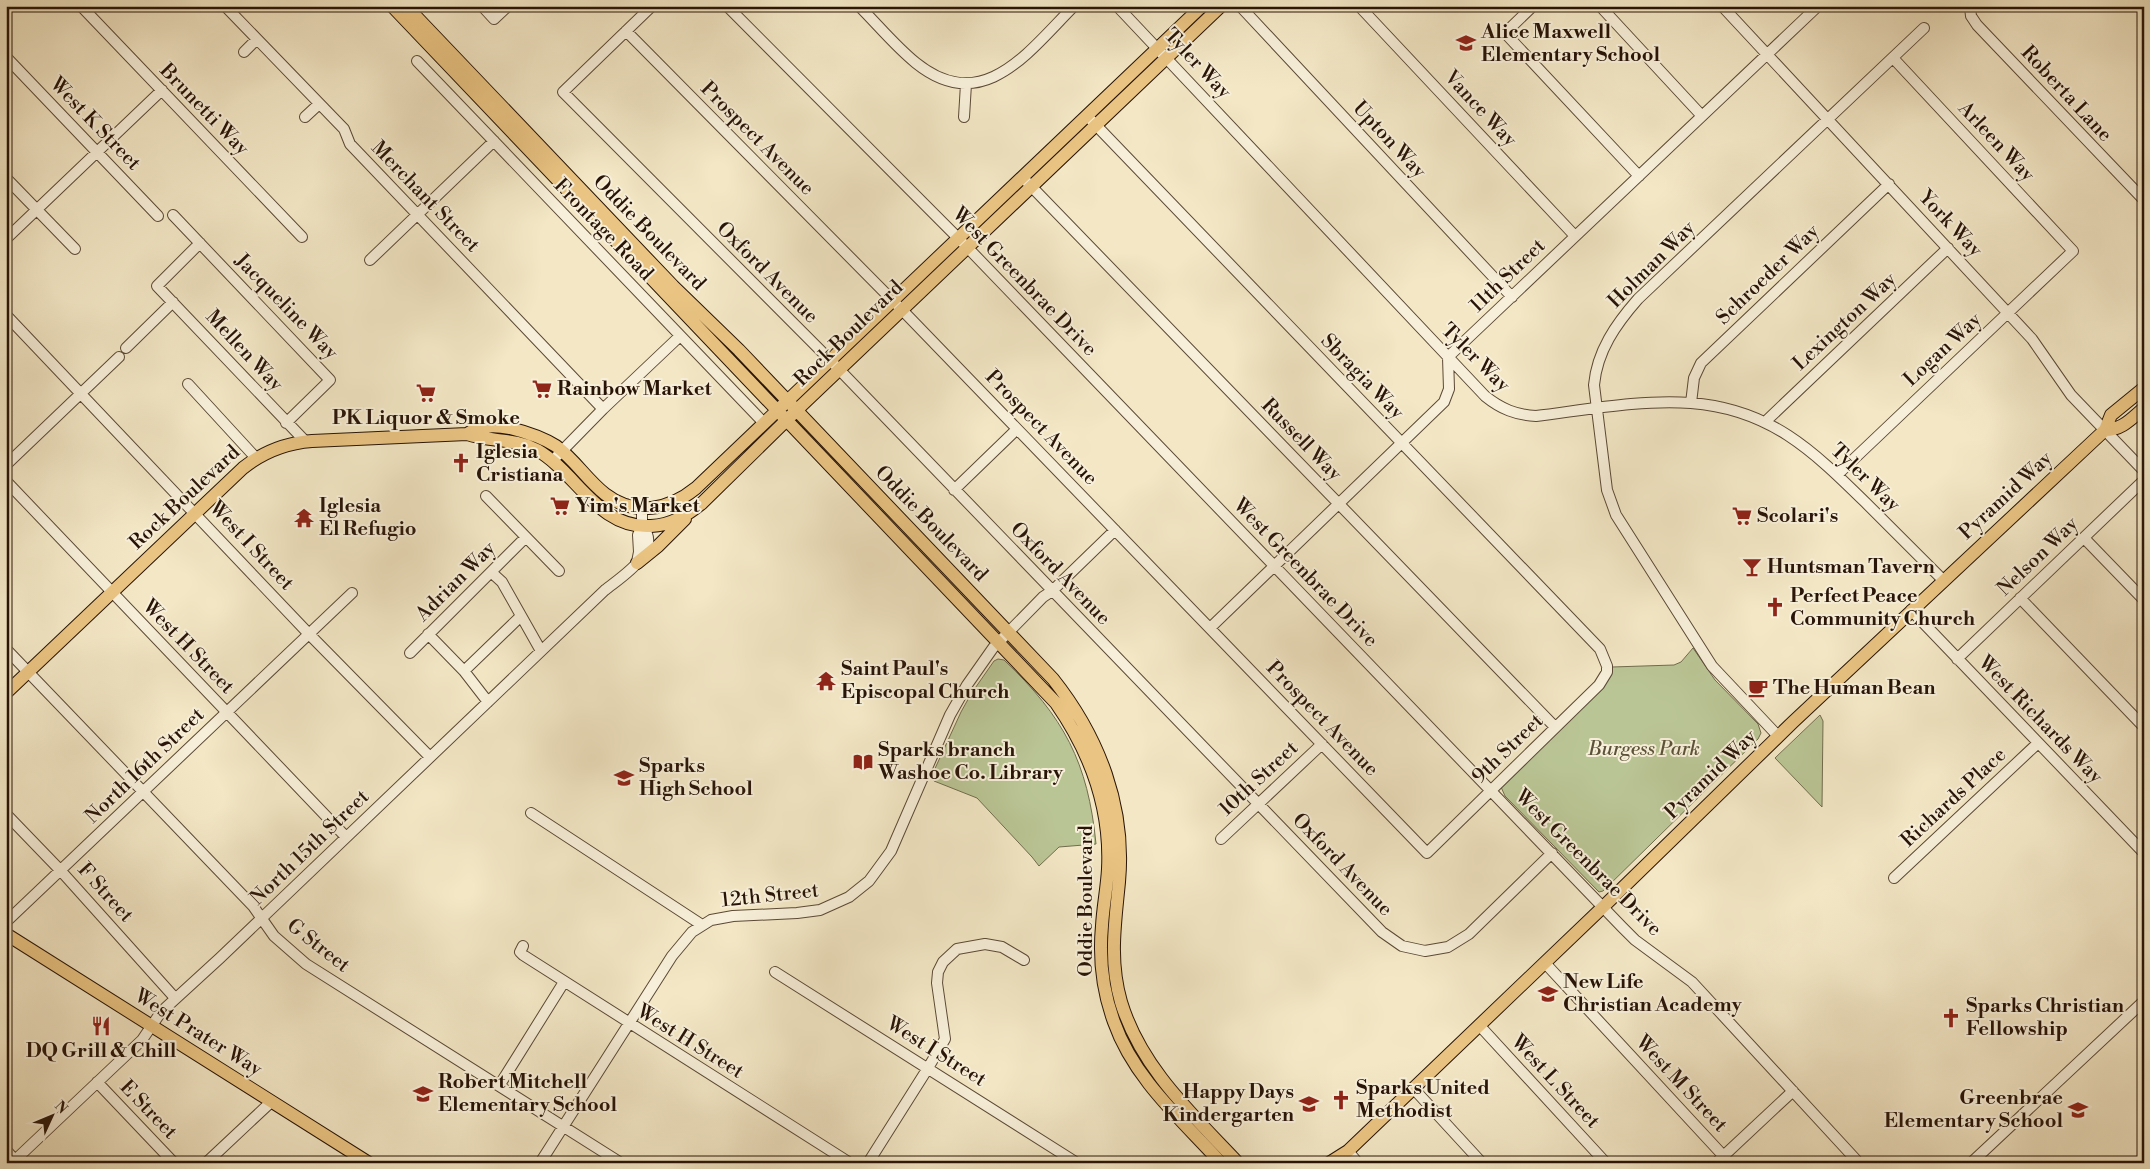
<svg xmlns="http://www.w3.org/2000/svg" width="2150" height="1169" viewBox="0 0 2150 1169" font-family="'Libre Bodoni',serif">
<rect width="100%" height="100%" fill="#f3e7c5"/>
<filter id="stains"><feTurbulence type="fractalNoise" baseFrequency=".004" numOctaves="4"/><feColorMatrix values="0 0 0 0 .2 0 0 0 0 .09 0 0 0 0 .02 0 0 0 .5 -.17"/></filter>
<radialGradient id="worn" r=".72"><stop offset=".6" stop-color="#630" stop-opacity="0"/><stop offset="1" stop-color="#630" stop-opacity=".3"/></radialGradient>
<path fill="#bac595" stroke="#716c4e" d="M1693,648l22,32 43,44 3,9 -3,6 -155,152 -4,1 -94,-96 -4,-9 101,-99 7,-10 3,-11 62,-2 7,-3z
M998,659l6,1c60,57 84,102 92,184l-37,3 -20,19 -7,-9 -55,-59 -43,-17 -2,-6 29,-63 10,-18 23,-33z
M1820,715l3,6 -1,86 -47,-49z"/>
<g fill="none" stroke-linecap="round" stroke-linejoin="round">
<defs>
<path id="minor" d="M81,6l221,231
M225,6l119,123 6,15 253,265
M482,6l12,13 14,-13
M652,6l-89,86 267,268 552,572 20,14 23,5 23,-4 21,-13 83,-81
M727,6l240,241 655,680 13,13 57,42 167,181
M859,6c19,19 37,41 57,57 67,54 113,-12 158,-57
M1117,6l368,390c16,13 31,19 51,20 49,-6 107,-17 155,-13 79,6 121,47 174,99 26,26 52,52 78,78
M1240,6l272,291
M1359,6l216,230
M1533,6l-28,27 134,143
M1600,6l102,110
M1722,6l310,333 39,56 73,76
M1970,7l1,9 6,9 167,175
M626,31l280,283 521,539 172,-168 8,-13v-6l-7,-17 -509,-529
M244,52l13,-13
M6,57l152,159
M417,61l347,362
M305,117l14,-13
M964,117l2,-33
M6,178l69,71
M1027,182l528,545
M173,215l157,165 -44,43
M6,239l156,-149
M200,243l-43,43 148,155
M370,260l124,-119
M6,315l302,318 122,124
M126,348l47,-46
M188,384l68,74
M1691,403l3,-25 7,-15 188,-179
M1765,422l183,-174
M557,456l46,-47 77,-73
M6,465l113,-108
M1837,475l236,-224 -180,-193
M6,481l340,356
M954,490l63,-61
M486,496l73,75
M2084,538l60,62
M637,562l2,-10 -1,-17 4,-9v-18
M491,572l11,10 39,69
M2020,598l124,129
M1911,610l233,243
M1210,628l234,-226 5,-13 -1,-32 370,-351
M428,634l36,37 24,31
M6,649l247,257 21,30 32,28 315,199
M410,653l116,-116
M1957,659l187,-179
M464,671l57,-55
M1778,736l-66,-70 -96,-151 -9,-25 -13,-105c3,-34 22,-61 44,-86l286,-271
M531,813l171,112
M6,814l55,57 114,127
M1221,839l101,-95
M1894,878l144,-135
M6,922l346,-329
M523,946l-3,6 3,3 327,208
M1545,963l185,200
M775,972l302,191
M1479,1025l127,138
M97,1082l77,81
M499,1086l65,-104
M1413,1088l69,75
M6,1150l9,10
M1348,1151l10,12
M12,1163l130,-123 19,-28 59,-54 385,-368c16,-13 59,-39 37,-64
M206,1163l65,-61
M540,1163l132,-207 20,-24 19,-12 22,-4 64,-3 23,-3 29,-13 20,-16 22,-30 59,-136 17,-30 26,-37 50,-51 9,-6 63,-61
M868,1163l60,-95 17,-29 -8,-56 1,-11 5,-10 14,-13 28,-5 17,3 22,13
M1716,1163l77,-72
M1971,1163l173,-162"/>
<path id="major" d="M392,6l664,697c34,49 55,106 52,166 -1,19 -5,38 -6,57 -3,32 1,66 12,96 20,57 68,98 107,141
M406,6l267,280 66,64 314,329c46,58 73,128 66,203 -4,42 -10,78 2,120 20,66 71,112 117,161
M2105,430c17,0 26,-11 39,-22
M467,434c14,-9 27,-9 43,-6 16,4 32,9 46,18 19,14 31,34 49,48 30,23 64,16 91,-6l506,-482
M637,563l21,-17 27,-27
M6,693l237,-225c20,-16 43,-25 69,-27l155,-7c23,8 47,4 70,16 40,23 61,79 114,76 20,-1 35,-10 51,-23l100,-98 419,-399
M6,934l363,229
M1329,1163l19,-12 255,-244 190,-185 312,-292 6,-15 33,-27"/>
</defs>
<use href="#minor" stroke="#5b4936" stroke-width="12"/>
<use href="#major" stroke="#281407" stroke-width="14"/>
<use href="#minor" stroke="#f7efd9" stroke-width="10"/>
<use href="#major" stroke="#eac482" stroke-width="12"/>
</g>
<defs>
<symbol id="school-bare" viewBox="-9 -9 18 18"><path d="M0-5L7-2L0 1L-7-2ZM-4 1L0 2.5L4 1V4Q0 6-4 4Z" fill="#8f2418" stroke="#f7efd9" stroke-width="2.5" paint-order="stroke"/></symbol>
<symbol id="supermarket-bare" viewBox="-9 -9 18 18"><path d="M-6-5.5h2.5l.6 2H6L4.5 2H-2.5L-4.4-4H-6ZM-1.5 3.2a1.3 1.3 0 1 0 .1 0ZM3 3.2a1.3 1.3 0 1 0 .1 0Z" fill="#8f2418" stroke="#f7efd9" stroke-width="2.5" paint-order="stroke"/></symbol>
<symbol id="church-bare" viewBox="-9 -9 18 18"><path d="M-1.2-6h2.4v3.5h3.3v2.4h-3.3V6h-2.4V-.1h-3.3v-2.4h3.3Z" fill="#8f2418" stroke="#f7efd9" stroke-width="2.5" paint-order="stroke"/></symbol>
<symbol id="temple-bare" viewBox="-9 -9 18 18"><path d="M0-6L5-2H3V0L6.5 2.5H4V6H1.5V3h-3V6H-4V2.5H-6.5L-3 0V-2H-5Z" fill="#8f2418" stroke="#f7efd9" stroke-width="2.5" paint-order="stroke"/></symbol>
<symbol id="bar-bare" viewBox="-9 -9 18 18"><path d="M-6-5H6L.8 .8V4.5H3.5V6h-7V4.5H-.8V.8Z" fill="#8f2418" stroke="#f7efd9" stroke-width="2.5" paint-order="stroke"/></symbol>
<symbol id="cafe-bare" viewBox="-9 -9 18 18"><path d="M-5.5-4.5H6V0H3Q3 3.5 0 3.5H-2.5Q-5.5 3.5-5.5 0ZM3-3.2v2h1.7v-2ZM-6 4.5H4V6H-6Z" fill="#8f2418" stroke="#f7efd9" stroke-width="2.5" paint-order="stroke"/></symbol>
<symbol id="library-bare" viewBox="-9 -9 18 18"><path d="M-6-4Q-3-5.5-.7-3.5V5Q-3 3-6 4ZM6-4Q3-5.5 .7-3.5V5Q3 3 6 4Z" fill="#8f2418" stroke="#f7efd9" stroke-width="2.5" paint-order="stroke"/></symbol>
<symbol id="restaurant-bare" viewBox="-9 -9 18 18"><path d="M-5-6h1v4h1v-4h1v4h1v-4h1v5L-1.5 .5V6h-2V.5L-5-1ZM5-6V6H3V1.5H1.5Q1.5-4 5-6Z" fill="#8f2418" stroke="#f7efd9" stroke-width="2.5" paint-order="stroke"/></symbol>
</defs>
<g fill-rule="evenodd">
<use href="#school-bare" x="1452" y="29" width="28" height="28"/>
<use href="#supermarket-bare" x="528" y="375" width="28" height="28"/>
<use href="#supermarket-bare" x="412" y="379" width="28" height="28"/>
<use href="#church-bare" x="447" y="449" width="28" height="28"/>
<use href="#supermarket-bare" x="546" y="492" width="28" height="28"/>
<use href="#supermarket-bare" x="1728" y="502" width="28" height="28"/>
<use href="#temple-bare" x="290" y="504" width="28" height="28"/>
<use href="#bar-bare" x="1738" y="553" width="28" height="28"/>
<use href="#church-bare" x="1761" y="593" width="28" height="28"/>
<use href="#temple-bare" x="812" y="667" width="28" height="28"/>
<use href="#cafe-bare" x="1744" y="674" width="28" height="28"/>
<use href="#library-bare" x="849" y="748" width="28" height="28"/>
<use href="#school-bare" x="610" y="764" width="28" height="28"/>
<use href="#school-bare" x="1534" y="980" width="28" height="28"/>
<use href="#church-bare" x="1937" y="1004" width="28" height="28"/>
<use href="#restaurant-bare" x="87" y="1012" width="28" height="28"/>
<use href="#school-bare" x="409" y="1080" width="28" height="28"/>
<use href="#church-bare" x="1327" y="1086" width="28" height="28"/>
<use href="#school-bare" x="1295" y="1090" width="28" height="28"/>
<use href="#school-bare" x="2064" y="1096" width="28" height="28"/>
</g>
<g text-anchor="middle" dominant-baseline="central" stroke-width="4" stroke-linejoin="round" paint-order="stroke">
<g font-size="20" font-weight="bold" fill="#281407" stroke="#f7efd9" text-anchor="start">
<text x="1481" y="32">Alice Maxwell<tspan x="1481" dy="23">Elementary School</tspan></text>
<text x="557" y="389">Rainbow Market</text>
<text x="426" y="418" text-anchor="middle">PK Liquor &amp; Smoke</text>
<text x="476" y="452">Iglesia<tspan x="476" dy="23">Cristiana</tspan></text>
<text x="319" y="506">Iglesia<tspan x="319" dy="23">El Refugio</tspan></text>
<text x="575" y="506">Yim's Market</text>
<text x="1757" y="516">Scolari's</text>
<text x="1767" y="567">Huntsman Tavern</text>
<text x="1790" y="596">Perfect Peace<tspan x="1790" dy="23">Community Church</tspan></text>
<text x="841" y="669">Saint Paul's<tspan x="841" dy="23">Episcopal Church</tspan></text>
<text x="1773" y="688">The Human Bean</text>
<text x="878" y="750">Sparks branch<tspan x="878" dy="23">Washoe Co. Library</tspan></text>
<text x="639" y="766">Sparks<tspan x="639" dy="23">High School</tspan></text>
<text x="1563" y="982">New Life<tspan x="1563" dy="23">Christian Academy</tspan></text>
<text x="1966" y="1006">Sparks Christian<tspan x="1966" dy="23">Fellowship</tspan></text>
<text x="101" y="1051" text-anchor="middle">DQ Grill &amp; Chill</text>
<text x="438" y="1082">Robert Mitchell<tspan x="438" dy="23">Elementary School</tspan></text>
<text x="1356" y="1088">Sparks United<tspan x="1356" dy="23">Methodist</tspan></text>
<text x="1294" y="1092" text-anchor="end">Happy Days<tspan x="1294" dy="23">Kindergarten</tspan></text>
<text x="2063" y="1098" text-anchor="end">Greenbrae<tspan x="2063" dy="23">Elementary School</tspan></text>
</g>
<g font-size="20" fill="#281407" stroke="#f7efd9">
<text transform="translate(1197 64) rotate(47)">Tyler Way</text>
<text transform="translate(2066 94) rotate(47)">Roberta Lane</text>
<text transform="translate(1480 109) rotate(47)">Vance Way</text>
<text transform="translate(204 110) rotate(46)">Brunetti Way</text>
<text transform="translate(95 124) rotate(46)">West K Street</text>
<text transform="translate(757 139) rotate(45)">Prospect Avenue</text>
<text transform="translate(1389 140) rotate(47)">Upton Way</text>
<text transform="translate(1996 142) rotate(47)">Arleen Way</text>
<text transform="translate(425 197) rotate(46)">Merchant Street</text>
<text transform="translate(1950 224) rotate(47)">York Way</text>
<text transform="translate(603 230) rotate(46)">Frontage Road</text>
<text transform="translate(649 233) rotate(46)">Oddie Boulevard</text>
<text transform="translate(1652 265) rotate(-45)">Holman Way</text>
<text transform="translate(767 273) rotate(45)">Oxford Avenue</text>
<text transform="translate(1768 275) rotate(-44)">Schroeder Way</text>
<text transform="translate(1508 276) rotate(-44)">11th Street</text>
<text transform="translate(1024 282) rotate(46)">West Greenbrae Drive</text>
<text transform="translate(286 307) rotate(46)">Jacqueline Way</text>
<text transform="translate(1845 322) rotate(-43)">Lexington Way</text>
<text transform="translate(849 334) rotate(-44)">Rock Boulevard</text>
<text transform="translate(1943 350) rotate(-43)">Logan Way</text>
<text transform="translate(244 351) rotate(47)">Mellen Way</text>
<text transform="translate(1475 358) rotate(45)">Tyler Way</text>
<text transform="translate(1362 377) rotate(46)">Sbragia Way</text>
<text transform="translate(1041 428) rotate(46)">Prospect Avenue</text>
<text transform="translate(1301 440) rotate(46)">Russell Way</text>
<text transform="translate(1865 478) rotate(44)">Tyler Way</text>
<text transform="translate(2006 496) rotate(-43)">Pyramid Way</text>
<text transform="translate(185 498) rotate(-43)">Rock Boulevard</text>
<text transform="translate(931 524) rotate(46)">Oddie Boulevard</text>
<text transform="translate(251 546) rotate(47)">West I Street</text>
<text transform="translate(2038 557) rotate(-44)">Nelson Way</text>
<text transform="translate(1305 573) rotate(46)">West Greenbrae Drive</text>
<text transform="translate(1060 574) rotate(46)">Oxford Avenue</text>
<text transform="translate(456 582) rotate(-45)">Adrian Way</text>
<text transform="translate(188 647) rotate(46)">West H Street</text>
<text transform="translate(1322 719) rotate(46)">Prospect Avenue</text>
<text transform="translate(2040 720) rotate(46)">West Richards Way</text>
<text transform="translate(1508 749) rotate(-44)">9th Street</text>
<text transform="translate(145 766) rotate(-44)">North 16th Street</text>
<text transform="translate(1711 775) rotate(-44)">Pyramid Way</text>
<text transform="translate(1259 779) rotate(-43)">10th Street</text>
<text transform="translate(1954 798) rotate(-43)">Richards Place</text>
<text transform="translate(310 848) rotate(-44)">North 15th Street</text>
<text transform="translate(1588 863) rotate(45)">West Greenbrae Drive</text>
<text transform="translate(1342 865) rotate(46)">Oxford Avenue</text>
<text transform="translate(105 893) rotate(48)">F Street</text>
<text transform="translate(770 896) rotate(-6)">12th Street</text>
<text transform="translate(1086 901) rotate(-90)">Oddie Boulevard</text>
<text transform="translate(318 946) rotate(38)">G Street</text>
<text transform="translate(198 1033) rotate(32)">West Prater Way</text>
<text transform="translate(690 1042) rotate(32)">West H Street</text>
<text transform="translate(936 1052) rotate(32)">West I Street</text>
<text transform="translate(1555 1082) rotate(47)">West L Street</text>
<text transform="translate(1681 1084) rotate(47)">West M Street</text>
<text transform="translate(148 1110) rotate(46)">E Street</text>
</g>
<g font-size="20" font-style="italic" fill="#5b5239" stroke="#f7efd9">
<text x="1644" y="749">Burgess Park</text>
</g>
</g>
<rect width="2150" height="1169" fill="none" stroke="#f3e7c5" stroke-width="25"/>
<rect x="8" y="8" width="2135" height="1154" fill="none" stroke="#281407" stroke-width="2.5"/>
<rect x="12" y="12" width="2125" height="1144" fill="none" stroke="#281407"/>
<g transform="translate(52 1116) rotate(46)" stroke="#f7efd9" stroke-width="4" paint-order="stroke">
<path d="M0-4L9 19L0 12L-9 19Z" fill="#281407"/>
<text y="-8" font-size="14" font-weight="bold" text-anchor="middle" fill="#281407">N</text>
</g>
<rect width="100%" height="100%" filter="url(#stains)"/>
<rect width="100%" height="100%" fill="url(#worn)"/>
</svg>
